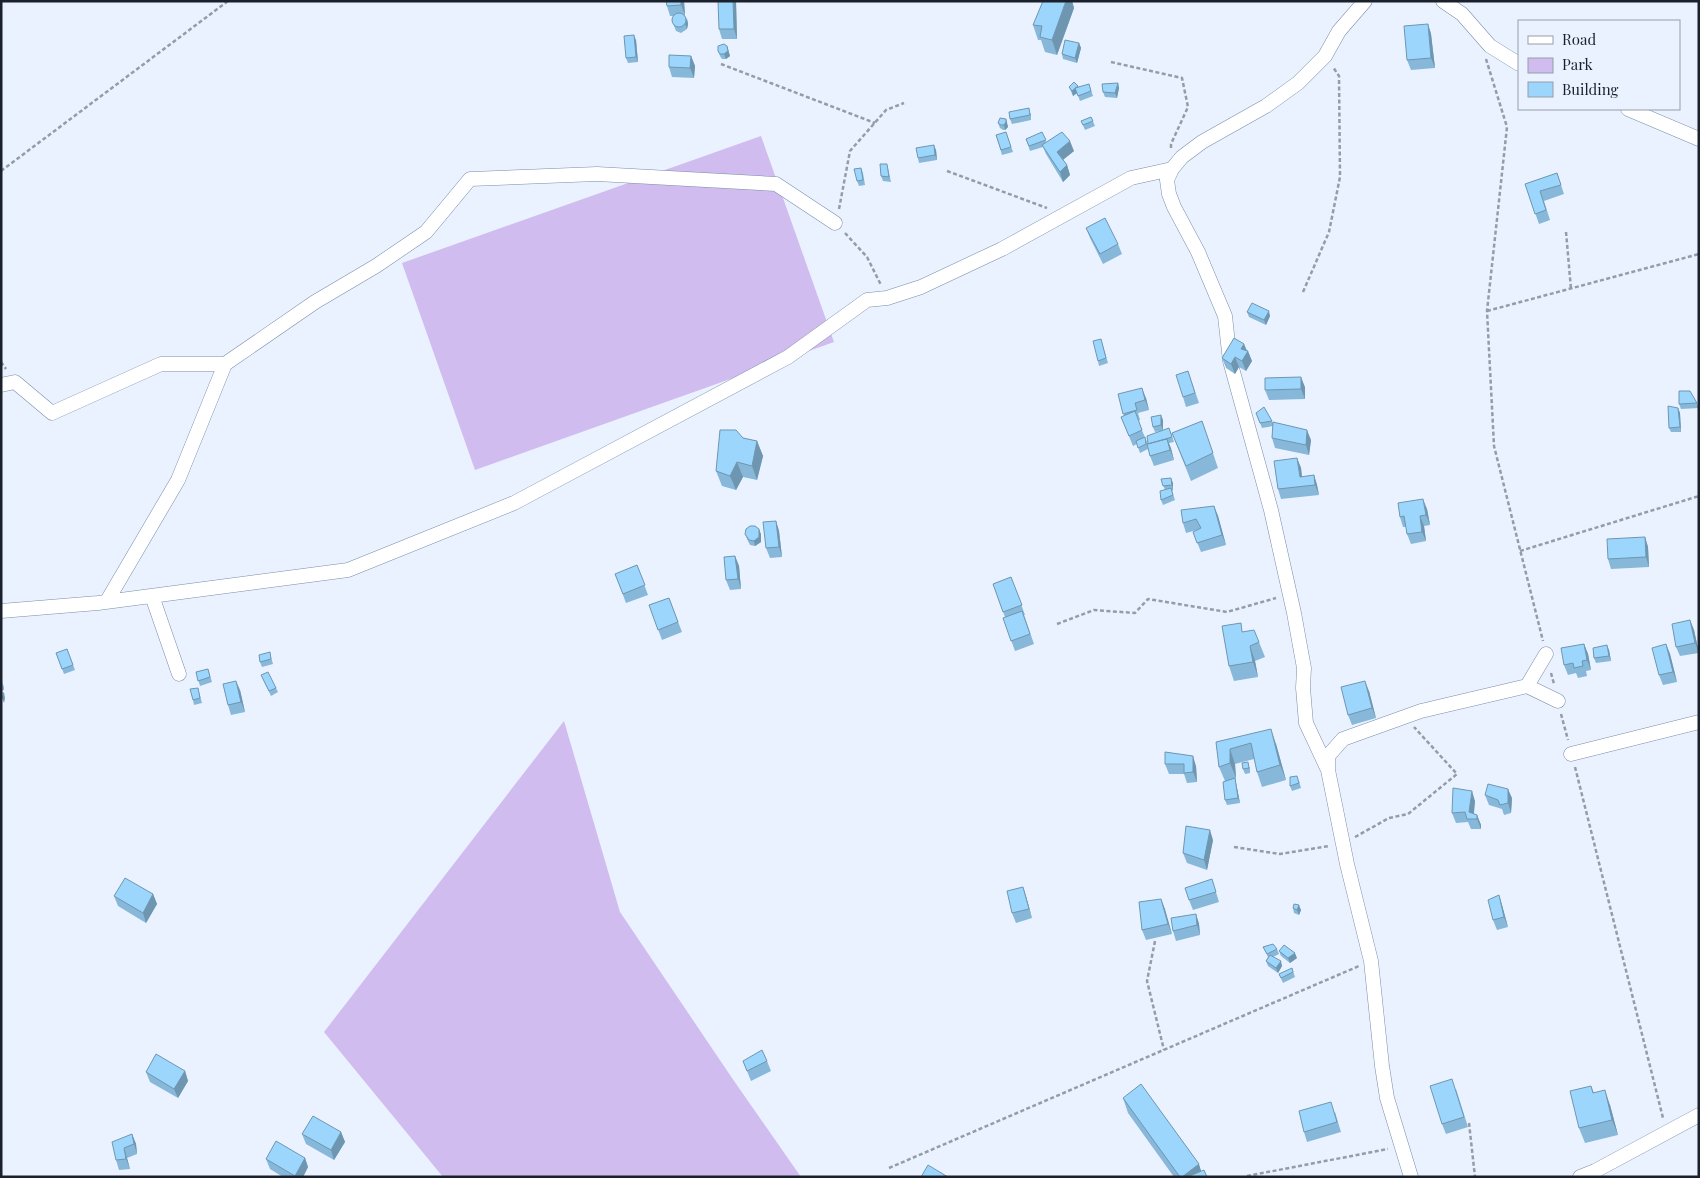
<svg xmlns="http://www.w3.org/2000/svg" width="1700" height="1178" viewBox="0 0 1700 1178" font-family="'Playfair Display',serif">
<rect width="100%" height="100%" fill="#eaf2ff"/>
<path fill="#d0bcef" d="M761,136l73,206 -359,128 -73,-207z
M564,721l56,191 112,166 69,99h-358l-119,-145z"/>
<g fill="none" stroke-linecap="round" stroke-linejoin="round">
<defs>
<path id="minor" d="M1365,1l-26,30 -14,25 -27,27 -32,23 -64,36 -20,15 -10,12 -5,11 2,14 5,13 24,45 27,64 5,45 41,149 23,103 10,55 -1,20 3,35 22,47 19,94 24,97 11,105 5,32 24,79
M1443,1l19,13 28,32 29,18
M1628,109l71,30
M1,385l14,-3 37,31 109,-49h64l90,-62 61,-36 50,-34 44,-53 127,-5 179,10 59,39
M152,596l27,78
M107,601l71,-121 47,-116
M1,611l97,-8 250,-33 166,-67 274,-146 79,-57 20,-2 34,-11 81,-38 129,-71 41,-9
M1527,686l19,-32
M1571,754l128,-32
M1328,769v-13l15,-17 78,-28 106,-25 31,15
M1580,1177l15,-6 104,-56"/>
</defs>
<use href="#minor" stroke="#7b8da9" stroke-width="15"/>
<path stroke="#949ca8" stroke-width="2.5" stroke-dasharray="4 2.5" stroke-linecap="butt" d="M1486,59l21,68 -20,184 7,135 49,195
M1111,62l71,16 6,29 -17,37v4
M721,64l154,59
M1,171l227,-170
M947,171l100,37
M839,209l11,-58 36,-41 18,-7
M1566,232l5,57
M845,233l22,24 14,28
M1303,292l26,-60 11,-55 -1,-101 -6,-9
M1487,311l212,-57
M1,362l5,7
M1520,551l179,-55
M1057,624l37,-14 41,3 13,-14 79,13 49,-14
M1551,673l3,11
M1561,714l7,26
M1575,767l88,351
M1355,837l34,-19 19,-4 49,-40 -43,-47
M1234,847l46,7 49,-8
M1155,941l-8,40 17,69
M1469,1123l6,54
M889,1168l470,-202
M1247,1176l141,-27"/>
<use href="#minor" stroke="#fff" stroke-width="14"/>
</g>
<path fill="#87b8d9" d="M666,1h18l1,14h-1l3,4 1,5 -1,5 -6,4 -5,-2 -4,-10 1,-5h-3l-3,-10z
M736,1l1,38h-15l-3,-10z
M1043,1h29l2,7 -17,47 -12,-3 -4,-12h-3l-5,-15z
M1428,24l3,10 4,34 -24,2 -4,-10z
M636,40l2,22 -10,1 -2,-5z
M1079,43l2,5 -4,15 -14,-4 -1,-5z
M727,46l3,10 -4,3h-4l-2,-3 -2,-5z
M691,56l4,10 -1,12 -22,-1 -3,-10z
M1118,83l1,5 -2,10 -12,-1 -2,-5z
M1089,84l4,12 -13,5 -3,-8 -4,3 -4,-9 9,-1v1z
M1031,113v7l-19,4 -2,-5z
M1091,117l4,9 -10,4 -4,-9z
M1006,119l2,8 -3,3h-2l-3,-2 -2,-5z
M1006,132l7,20 -11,3 -6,-20z
M1042,132l4,10 28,9 -11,9 4,5 3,10 -7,7 -17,-28 -3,-7 -13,4 -4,-12z
M936,150l1,10 -18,3 -1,-5z
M861,168l2,5 2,12 -6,1 -2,-5z
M888,168l3,14 -8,-1 -2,-5z
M1557,173l7,21 -20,7 6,19 -11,4 -14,-40z
M1086,228l32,16 4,10 -19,10 -13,-26z
M1247,312l23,4 -4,9 -17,-8z
M1101,339l7,24 -9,3 -1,-5z
M1244,344l8,17 -6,10 -7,-4 -4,7 -9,-6 -4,-10z
M1188,371l11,32 -13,4 -3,-10z
M1305,387v12l-36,1 -4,-10z
M1118,394l28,4 3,12 -11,3 2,7 -2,1 9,21 1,7 -8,4 -3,-9 -4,2 -12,-29 3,-1z
M1697,403l2,5 -18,1 -2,-5z
M1678,408l2,5 1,19h-10l-2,-4z
M1256,413l16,8 1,2 38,17 -2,15 -34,-7 -3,-10 1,-12 -11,2z
M1163,420v10l8,3 3,9 -5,1 5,17 -20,6 -4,-10 -2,-12 13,-13 -6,1 -2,-5z
M1202,421l16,47 -27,13 -19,-48z
M743,438l14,3 6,15 -6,24 -14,-3 -7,13 -14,-4 -6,-15z
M1297,458l4,10 1,9 12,-2 3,10 2,10 -38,4 -3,-10z
M1161,479l12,4v7l-1,1 3,9 -12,5 -2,-5 4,-10z
M1214,506l4,10 8,29 -25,7 -8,-20 4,-2 -11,3 -3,-10z
M1427,509l3,16 -6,1 2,15 -15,3 -4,-10 -1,-7h-3l-3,-10z
M776,521l3,10 3,26 -12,1 -4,-10z
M745,534h16v8l-6,4 -5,-1 -3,-6z
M1645,537l3,10 1,20 -38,2 -3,-10z
M735,556l4,10 2,23 -11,1 -4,-10z
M637,565l11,30 -22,8 -11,-29z
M1011,577l14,38h-1l10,29 -19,7 -12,-33 2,-1 -12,-33z
M669,598l13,34 -20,8 -13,-35z
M1690,620l4,10 5,23 -19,3 -4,-9z
M1244,632l15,10 6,15 -10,4 3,16 -24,4 -5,-15z
M1584,644l4,10 3,16 -5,1 1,5 -9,2 -2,-5 -8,2 -4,-10z
M1666,644l4,10 7,28 -14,3 -4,-10z
M67,649l8,21 -11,4 -8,-21z
M1609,650l2,11 -15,2 -2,-5z
M271,657l2,7 -11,3 -2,-5z
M208,669l4,13 -12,4 -4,-14z
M261,675l15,13 2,4 -7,4z
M1,680l3,7v3l-3,1z
M198,688l4,15 -8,2 -1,-5z
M240,690l5,22 -14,3 -3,-10z
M1369,691l7,27 -24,7 -4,-10z
M1216,742l60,2 10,36 -24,7 -5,-15 -3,-13 -19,5 1,14h-1l5,25 -13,2 -2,-5v-19l-6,-14z
M1165,752l31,14 1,16 -10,1 -3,-9h-15l-4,-10z
M1250,767v6l-5,1 -2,-5z
M1299,781l2,7 -9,3 -2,-5z
M1485,795l27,3 -1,15 -7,2 -2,-6 -13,-4z
M1475,801l-1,13 3,1 4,10v4h-10l-3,-7 -12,1 -4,-10z
M1213,840l-6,30 -20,-7 -4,-10z
M1023,887l9,31 -16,5 -4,-10z
M1215,889l4,13 -26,8 -4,-10z
M153,894l4,10 -11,19 -28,-17 -4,-10z
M1499,895l3,10 6,22 -11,3 -4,-10z
M1161,899l11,35 -26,6 -4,-10z
M1293,908l8,2 -2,5 -5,-2z
M1196,914l3,10 1,11 -24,6 -3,-10z
M1263,947l14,2 2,5 -6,3 9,9 -4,7 -10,-7 -2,-5 2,-4z
M1279,951l18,7 -7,5 -9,-7z
M1292,968l3,9 -12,6 -4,-9z
M743,1061h24l4,10 -20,10z
M185,1071l3,10 -10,17 -28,-16 -4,-10z
M1591,1086l3,7 16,12 8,30 -33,8 -6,-15z
M1456,1089l12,38 -22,7 -4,-10z
M1123,1098l78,73 6,6h-33l-46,-64z
M1335,1112l6,20 -34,10 -3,-10z
M341,1132l4,10 -11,18 -28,-16 -4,-10z
M132,1134l4,10 1,10 -10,4 3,11 -11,1 -3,-10z
M305,1158l3,9 -5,10h-20l-13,-8 -4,-10z"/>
<path fill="#6e96b0" d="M681,1h3l1,14 -4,-10z
M733,1h3l1,38 -3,-10z
M1066,1h6l2,7 -17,47 -5,-15z
M687,19l1,5 -1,5 -2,-5z
M1428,24l3,10 4,34 -4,-10z
M634,35l2,5 2,22 -2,-5z
M1079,43l2,5 -4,15 -2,-5z
M727,46l3,10 -4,3 -2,-5z
M691,56l4,10 -1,12 -4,-10z
M1118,83l1,5 -2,10 -2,-5z
M1078,86l2,5 -7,5 -1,-5z
M1006,119l2,8 -3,3 -1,-5z
M1070,141l4,10 -14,11 -3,-10z
M934,145l2,5 1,10 -2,-5z
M1067,165l3,10 -7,7 -3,-10z
M1269,311l1,5 -4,9 -2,-5z
M1244,344l3,8 1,-1 4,10 -6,10 -4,-10 -1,-12z
M1235,357l4,10 -4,7 -4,-10z
M1301,377l4,10v12l-4,-10z
M1142,388l4,10 3,12 -4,-10z
M1678,408l2,5 1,19 -1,-5z
M1161,415l2,5v10l-2,-5z
M1307,430l4,10 -2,15 -3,-10z
M1167,439l4,9 3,12 -4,-10z
M757,441l6,15 -6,24 -5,-14z
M1297,458l4,10 2,19 -3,-10z
M737,462l6,15 -7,13 -6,-14z
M1314,475l3,10 2,10 -4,-10z
M1171,478l2,5v7l-1,-5z
M1423,499l4,10 3,16 -4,-10z
M1214,506l4,10 8,29 -4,-10z
M1420,516l4,10 2,15 -4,-9z
M776,521l3,10 3,26 -3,-10z
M759,529l2,5v8l-6,4 -1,-5z
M1645,537l3,10 1,20 -3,-10z
M735,556l4,10 2,23 -3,-10z
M1690,620l4,10 5,23 -4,-10z
M1584,644l4,10 3,16 -4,-10z
M1666,644l4,10 7,28 -4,-10z
M1607,645l2,5 2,11 -2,-5z
M1250,646l5,15 3,16 -5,-15z
M236,681l4,9 5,22 -4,-10z
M1365,681l4,10 7,27 -4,-10z
M4,693l1,5 -1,5 -2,-5z
M1271,729l5,15 10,36 -6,-15z
M1230,749l5,15 1,14 -6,-15z
M1193,756l3,10 1,16 -4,-10z
M1235,778l5,25 -2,-5z
M1508,789l4,9 -1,15 -3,-10z
M1472,791l3,10 -2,18 -4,-7z
M1477,815l4,10v4l-4,-10z
M1210,830l3,10 -6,30 -3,-10z
M1023,887l3,9 6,22 -3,-9z
M153,894l4,10 -11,19 -3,-10z
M1499,895l3,10 6,22 -4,-10z
M1161,899l4,10 7,25 -4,-10z
M1299,905l2,5 -2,5 -2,-5z
M1196,914l3,10 1,11 -3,-10z
M1295,953l2,5 -7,5 -2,-5z
M1281,961l1,5 -4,7 -2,-5z
M185,1071l3,10 -10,17 -4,-9z
M1605,1090l5,15 8,30 -6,-15z
M341,1132l4,10 -11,18 -3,-10z
M132,1134l4,10 1,10 -3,-10z
M124,1148l3,10 3,11 -4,-10z
M305,1158l3,9 -5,10h-8v-1z
M1199,1164l4,13h-21z"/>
<path fill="#9dd6fc" stroke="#6e96b0" d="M666,1h15v4l-14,1z
M718,1h15l1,28h-15z
M1043,1h23l-14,39 -12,-3 2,-11 -9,-1z
M672 20a7 7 0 1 1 14 0a7 7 0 1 1-14 0Z
M1428,24l3,34 -24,2 -3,-34z
M634,35l2,22 -10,1 -2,-22z
M1065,40l14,3 -4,15 -13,-4z
M724,44l3,2 1,5 -4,3h-4l-2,-3v-5z
M669,55l22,1 -1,12 -21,-1z
M1074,82l4,4 -6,5 -3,-4z
M1118,83l-3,10 -12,-1 -1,-8z
M1089,84l2,7 -13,5 -3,-8z
M1029,108l1,7 -20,4 -1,-7z
M1091,117l2,4 -10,4 -2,-4z
M1000,118l6,1v3l-2,3h-3l-3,-2z
M1006,132l5,15 -10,3 -5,-15z
M1042,132l4,8 -17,6 -3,-7z
M1062,132l8,9 -13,11 10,13 -7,7 -18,-27z
M934,145l1,10 -17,3 -2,-10z
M880,164h7l2,13 -8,-1z
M861,168l2,12 -6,1 -3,-12z
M1557,173l4,12 -21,6 6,19 -11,4 -10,-30z
M1105,218l13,26 -18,10 -14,-26z
M1252,303l17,8 -5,9 -17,-8z
M1234,338l10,6 -3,5 7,2 -6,10 -7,-4 -4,7 -9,-6z
M1101,339l5,19 -8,3 -5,-20z
M1188,371l7,22 -12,4 -7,-22z
M1301,377v12l-36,1v-12z
M1142,388l3,12 -10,3 2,7 -14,4 -5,-20z
M1679,391h11l7,12 -18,1z
M1668,406l10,2 2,19 -11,1z
M1264,407l8,14 -12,2 -4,-10z
M1135,411l7,19 -13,6 -8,-19z
M1161,415v10l-8,2 -2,-10z
M1202,421l11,32 -27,13 -14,-33z
M1273,422l34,8 -1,15 -34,-7z
M1169,428l3,9 -24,7 -1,-8z
M720,430h16l7,8 14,3 -5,25 -15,-4 -7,14 -14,-5z
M1145,437l1,7 -8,4 -2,-7z
M1167,439l3,11 -20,6 -3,-12z
M1297,458l3,19 14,-2 1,10 -37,4 -4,-28z
M1171,478l1,7 -9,1 -2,-7z
M1171,488l2,7 -12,5 -1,-9z
M1423,499l3,16 -6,1 2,16 -15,2 -3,-18 -4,1 -2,-14z
M1214,506l8,29 -25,8 -4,-11 8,-4 -5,-9 -13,4 -2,-13z
M776,521l3,26 -13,1 -3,-26z
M750,526h5l4,3v8l-5,4 -5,-1 -4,-6 1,-5z
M1645,537l1,20 -38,2 -1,-20z
M735,556l3,23 -12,1 -2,-23z
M637,565l8,20 -22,9 -8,-20z
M1011,577l11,28 -19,7 -10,-28z
M669,598l9,24 -20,8 -9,-25z
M1022,611l8,23 -19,7 -8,-23z
M1690,620l5,23 -19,4 -4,-23z
M1241,623l1,9 12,-2 5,12 -9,4 3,16 -24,4 -7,-40z
M1584,644l3,16 -5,1 1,5 -9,2 -1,-5 -9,2 -3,-17z
M1666,644l7,28 -14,3 -7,-27z
M1607,645l2,11 -15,2 -1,-10z
M67,649l6,16 -11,4 -6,-16z
M270,652l1,7 -11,3 -1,-7z
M208,669l2,8 -12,4 -2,-9z
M268,672l8,16 -7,3 -8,-16z
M236,681l5,21 -13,3 -5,-21z
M1365,681l7,27 -24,7 -7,-28z
M198,688l2,10 -7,2 -3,-11z
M1,693h3l-2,5h-1z
M1271,729l9,36 -23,7 -6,-29 -21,6v14l-11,4 -3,-25z
M1165,752l28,4v16l-9,1v-9h-19z
M1248,762l1,6 -6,1 -1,-6z
M1297,776l2,7 -9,3v-9z
M1235,778l3,20 -13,2 -2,-18z
M1488,784l20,5v14l-8,2 -2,-5 -13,-5z
M1453,788l19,3 -3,21 8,3v4h-10l-2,-7 -13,1z
M1186,826l24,4 -6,30 -21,-7z
M125,878l28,16 -10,19 -29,-17z
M1212,879l4,13 -27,8 -4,-12z
M1023,887l6,22 -17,4 -5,-22z
M1499,895l5,22 -11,3 -5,-20z
M1161,899l7,25 -26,6 -3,-28z
M1294,904l5,1 -2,5 -4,-2z
M1196,914l1,11 -24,6 -2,-13z
M1273,944l4,5 -10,5 -4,-7z
M1284,945l11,8 -7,5 -9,-7z
M1270,955l11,6 -5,7 -10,-7z
M1292,968l1,4 -12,6 -2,-4z
M762,1050l5,11 -20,10 -4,-10z
M156,1054l29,17 -11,18 -28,-17z
M1452,1079l12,38 -22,7 -12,-38z
M1141,1084l58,80 -17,13h-2l-57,-79z
M1591,1086l2,7 12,-3 7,30 -33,8 -9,-37z
M1331,1102l6,20 -33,10 -5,-21z
M313,1116l28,16 -10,18 -29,-16z
M132,1134l2,10 -10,4 2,11 -10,1 -4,-18z
M276,1141l29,17 -10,18 -29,-17z
M928,1165l20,12h-27z
M1204,1170l3,7h-20z"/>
<rect width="1700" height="1178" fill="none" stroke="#1a212c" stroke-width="5"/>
<rect x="1518" y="20" width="162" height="90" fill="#eaf2ff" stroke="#979eab"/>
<rect x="1528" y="36" width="25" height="8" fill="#ffffff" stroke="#979eab"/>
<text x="1562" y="45" font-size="15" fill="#1a212c">Road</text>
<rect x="1528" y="58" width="25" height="15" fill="#d0bcef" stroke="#979eab"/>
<text x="1562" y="70" font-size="15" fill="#1a212c">Park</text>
<rect x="1528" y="82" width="25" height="15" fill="#9dd6fc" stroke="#979eab"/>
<text x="1562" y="95" font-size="15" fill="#1a212c">Building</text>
</svg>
